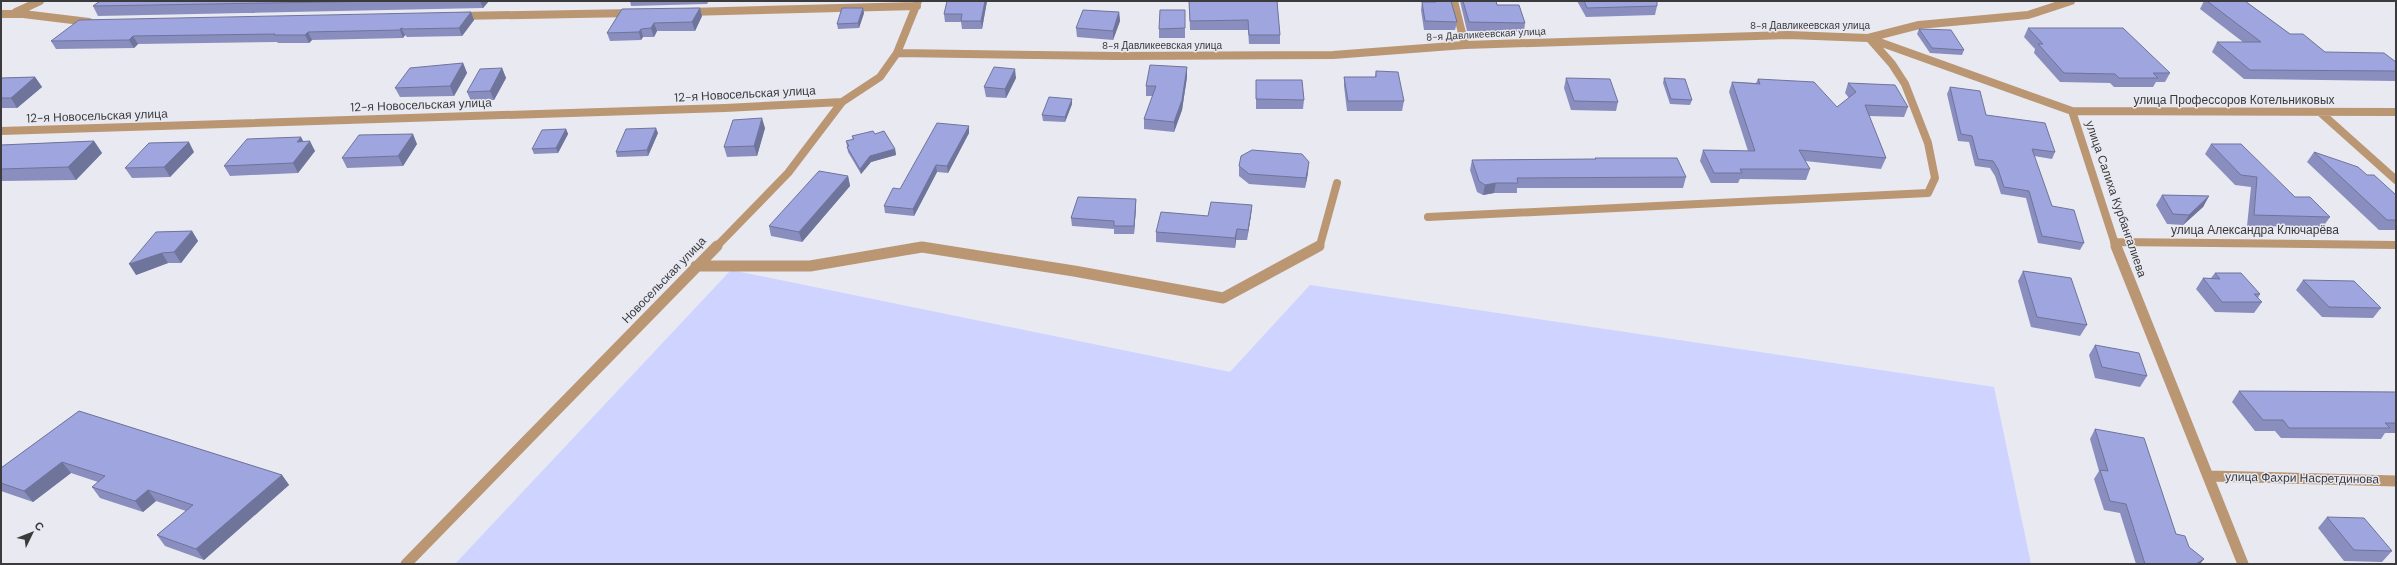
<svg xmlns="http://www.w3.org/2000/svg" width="2397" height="565" viewBox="0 0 2397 565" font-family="'DM Sans',sans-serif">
<rect width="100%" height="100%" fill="#e8e9f1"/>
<path fill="#ced3ff" d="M731,270l499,102 80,-87 684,102 37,177h-1576z"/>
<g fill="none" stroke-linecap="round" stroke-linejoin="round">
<path stroke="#ba9673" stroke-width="8" d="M1454,1l11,44
M16,12l24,-11
M687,12l230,-6
M1,14h22l66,8
M459,16l174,-3
M1868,38l204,73 44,136
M897,53l219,3 217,-1 132,-10 324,-10 79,3 51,-13 109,-10 43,-14
M2072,111l324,1
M2321,113l75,67
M1,131l724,-23 117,-6
M1428,217l500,-24 7,-15 -7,-35 -23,-59 -13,-20 -22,-25
M2114,242l282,3
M716,247l72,-74 54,-71 38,-25 17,-24 21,-52
M1317,247l3,-2 17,-62"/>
<path stroke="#ba9673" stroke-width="11" d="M2116,246l127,318
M696,266h114l112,-19 152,24 149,27 96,-52
M2209,476l187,5
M406,564l311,-318"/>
</g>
<path fill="#898ebf" d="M100,1h389l-6,7 -385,8 -5,-10z
M630,1h79l-2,3 -76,2z
M847,1h21l-21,1z
M947,1h40l-5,28h-20l-1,-7h-16l-1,-8z
M1189,1h88l3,34v9h-31l-1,-14h-58z
M1433,1h18l6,21 -2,8h-31l-3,-20 1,-8h11z
M1460,1h36l1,4 28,18 -1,9 -57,-1z
M1577,1h80v5l-2,9 -69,2z
M2204,1h41l45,33 35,18 71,10v19l-152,-2 -32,-27 5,-10h26l-43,-33z
M622,9l80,7 -7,15h-38l-3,6h-11l-2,3 -31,1 -3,-8z
M1185,10v28h-26v-9z
M471,12l3,8 -12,16 -55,1 -2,-2 -2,3 -91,2 -3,3h-31l-1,-1 -139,2 -4,4 -78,1 -5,-8z
M1119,12l1,9 -7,19 -36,-3 -1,-9z
M864,13l-5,15 -21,1 -1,-5z
M2028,28l142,45 -5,9h-9l-3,5h-39l-4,-4 -50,-1 -26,-29 1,-4 -11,-12z
M1919,29l45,21 -2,5 -32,-2 -13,-19z
M463,63l4,10 -13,23 -54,1 -5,-9z
M1187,67v10l-5,33 -8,22 -30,-3v-10l9,-23h-7v-10z
M502,68l4,10 -12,22 -23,1 -4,-9z
M1376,71l28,30 -2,10h-55l-3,-25v-9h31z
M35,77l7,10 -25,21h-16v-30z
M1016,78l-10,20 -20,-1 -2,-10z
M1566,78l52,24 -2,9 -45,-1 -7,-22z
M1664,78l28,22 -2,5 -20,-1 -7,-21z
M1758,79l79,28 12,-9 -4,-5 3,-10 60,24 -4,10 -35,-1 17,42 -5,11 -76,-8 5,8 -4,11 -66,-1 -2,4h-27l-11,-22 3,-11 45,1 -19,-59 3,-10 24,1z
M1256,80l48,20 -1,9h-47z
M1950,87l36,28 69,37 -3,7 -18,-3 18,50 32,37 -4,7 -42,-7 -12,-45 -25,-4 -6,-18 -5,-8 -15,-2 -6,-24 -11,-1 -11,-47z
M1072,104l-7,18 -22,-1 -1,-6z
M969,126v7l-21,40 -11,-1 -23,44 -29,-3 -1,-7 16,-17z
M765,128l-8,28 -30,1 -3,-10z
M566,129l2,5 -10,19 -24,1 -2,-5z
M658,133l-10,23 -31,1 -1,-5z
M875,134l20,15 1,6 -25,7 -10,12 -13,-22 -2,-11 7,-1 -1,-4z
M94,141l8,12 -26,27 -75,1v-36z
M304,141l11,10 -17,22 -68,3 -6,-10z
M417,144l-14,22 -56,2 -5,-10z
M2211,144l84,53 35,20 -7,10 -76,-1 4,-39 -16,-2 -30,-31z
M194,152l-24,25 -38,1 -7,-10z
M2314,152l53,23 29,20v35h-17l-72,-68z
M1595,158l91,19 -3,11h-166v5h-23l-11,2 -6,-3 -7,-22 2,-10 123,-1z
M1239,166l69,7 -3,15 -56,-4 -10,-8z
M848,176l2,10 -48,56 -31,-6 -2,-10z
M2162,195l47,1 -6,11 -20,18 -16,-1 -11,-19z
M1136,199v8l-2,27h-20v-5l-42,-3 -1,-8z
M1252,205l-1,10 -4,25h-11l-1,8 -79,-6v-10l52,-16z
M192,231l6,10 -17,22h-13l-32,12 20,-43z
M2023,271l64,54 -7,11 -49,-9 -13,-46z
M2215,273l45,21 -2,4 4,4 -8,11 -39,-1 -19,-23 7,-11h8z
M2303,280l78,28 -8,10 -51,-1 -26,-27z
M2095,345l52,31 -7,11 -45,-9 -6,-23z
M2239,391l157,1v41h-11l-4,6 -100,-1 -6,-7h-20l-23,-29z
M79,411l203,64 7,10 -85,75 -39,-14 -8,-11 29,-24 -30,-10 -13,11 -43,-14 -8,-11 6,-5 -27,-9 -38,29 -32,-11v-23z
M2095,429l81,105 13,13 11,17h-64l-16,-51 -16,-3 -10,-31 5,-8 -9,-32z
M2327,517l65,34 -10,11 -38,-1 -26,-33z"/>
<path fill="#6f749b" d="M480,1h9l-6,7z
M985,1h2l-5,28 -1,-8z
M700,8l2,8 -7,15 -3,-9z
M863,8l1,5 -5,15 -1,-5z
M471,12l3,8 -12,16 -3,-8z
M1119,12l1,9 -7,19v-9z
M654,23l3,8 -3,6 -3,-9z
M401,28l4,7 -2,3 -3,-8z
M641,29l2,8 -2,3 -2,-8z
M308,32l4,8 -3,3 -4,-8z
M133,36l5,8 -4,4 -5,-8z
M463,63l4,10 -13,23 -4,-10z
M1187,67v10l-5,33 -8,22v-10z
M502,68l4,10 -12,22 -4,-9z
M1015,69l1,9 -10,20 -1,-9z
M35,77l7,10 -25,21 -6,-10z
M1072,99v5l-7,18v-5z
M762,118l3,10 -8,28 -3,-10z
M969,126v7l-21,40 -1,-7z
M656,128l2,5 -10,23 -1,-6z
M566,129l2,5 -10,19 -2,-5z
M413,134l4,10 -14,22 -5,-10z
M301,137l5,9 4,-5 5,10 -17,22 -5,-10 4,-21z
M94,141l8,12 -26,27 -8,-13z
M189,142l5,10 -24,25 -6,-10z
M895,149l1,6 -25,7 -10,12 -1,-5 10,-13z
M1309,162l-1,11 -3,15 1,-10z
M936,165l1,7 -23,44 -1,-7z
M848,176l2,10 -48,56 -3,-10z
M1496,183l-2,10 -11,2 2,-10z
M2209,196l-6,11 -20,18 6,-10z
M1136,199v8l-2,27v-8z
M1252,205l-1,10 -4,25 1,-10z
M1237,229l-1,11 -1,8v-10z
M192,231l6,10 -17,22 -7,-11z
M162,253l6,10 -32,12 -7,-11z
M62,462l9,11 -38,29 -9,-11z
M282,475l7,10 -85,75 -8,-11z
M148,490l8,11 -13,11 -8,-11z
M2204,559l-4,5h-4z"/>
<path fill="#9fa5de" stroke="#6f749b" d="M100,1h284l-291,5z
M947,1h38l-4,20h-20l1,-7h-18z
M1189,1h88l3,34h-31l-1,-15 -58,1z
M1436,1h15l6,21 -32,-1 -3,-19h14z
M1463,1h33l1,4h22l6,18 -56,-1z
M1584,1h73v5l-70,2z
M2207,1h38l45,33h13l22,18 59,1 12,9v9l-146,-1 -33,-28h44z
M700,8l-8,14 -38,1 -3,5 -10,1 -2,3 -32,1 15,-24z
M842,8h21l-5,15 -21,1z
M1083,10l36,2 -6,19 -37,-3z
M1160,10h25v18l-26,1z
M471,12l-12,16 -55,1 -3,-1 -1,2 -92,2 -3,3h-31l1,-1 -142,2 -4,4 -78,1 28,-21z
M2028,28h95l47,45h-17l5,5h-39l-4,-4 -51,-1 -26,-29h5z
M1919,29l32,1 13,20 -32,-2z
M463,63l-13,23 -55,2 15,-20z
M1150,65l37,2 -5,33 -8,22 -30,-3 12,-33h-10z
M994,67l21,2 -10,20 -21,-2z
M502,68l-12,23 -23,1 13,-23z
M1376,71l22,1 6,29h-56l-4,-24h32z
M35,77l-24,21h-10v-20z
M1566,78l44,1 8,23 -44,-1z
M1664,78l21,1 7,21 -21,-1z
M1758,79l56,3 23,25 19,-15 -8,-9 47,2 13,22 -43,-2 21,53 -87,-8 11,19h-70l2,4h-28l-11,-23 52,1 -23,-69 28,2z
M1256,80h46l2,20 -48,-1z
M1950,87l30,4 6,24 59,8 10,29 -23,-3 20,57 22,4 10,33 -42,-7 -13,-45 -25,-4 -6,-18 -5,-8 -15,-2 -6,-23 -11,-2z
M1049,97l23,2 -7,18 -23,-2z
M762,118l-8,28 -30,1 9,-27z
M937,123l32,3 -22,40 -11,-1 -23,44 -29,-3 9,-18 7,1z
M656,128l-9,22 -31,2 10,-23z
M566,129l-10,19 -24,1 10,-19z
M873,131l2,3 9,-3 11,18 -25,7 -10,13 -13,-22 2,-1 -3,-5 8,-2 -2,-3z
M413,134l-15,22 -56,2 17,-23z
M301,137l-4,5 13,-1 -17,22 -69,3 23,-27z
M94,141l-26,26 -67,2v-24z
M189,142l-25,25 -39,1 24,-25z
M2211,144h30l54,53h15l20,20 -76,-2 3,-38 -16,-2z
M1252,150l50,4 7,8 -3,16 -57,-4 -10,-8 2,-10z
M2314,152l44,15 9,8h7l22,20v25h-9z
M1595,158h82l9,19 -169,1 1,5h-22l-11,2 -6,-4 -7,-21 124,-1z
M819,171l29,5 -49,56 -30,-6z
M2162,195l47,1 -20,19 -16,-1z
M1078,197l58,2 -2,27h-20v-5l-43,-3z
M1211,202l41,3 -4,25 -11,-1 -2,9 -79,-6 5,-20 47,4z
M192,231l-18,21 -12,1 -33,11 27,-32z
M2023,271l48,7 16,47 -50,-8z
M2215,273h26l19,21h-6l8,8h-40l-19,-24 17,1z
M2303,280l51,1 27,27 -52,-1z
M2095,345l44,8 8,23 -45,-9z
M2239,391l157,1v31h-11l5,5h-101l-6,-8h-20z
M79,411l203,64 -86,74 -39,-14 36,-30 -45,-15 -13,11 -43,-14 13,-11 -43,-14 -38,29 -23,-8v-15z
M2095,429l49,9 32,96 9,2 4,11 15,12 -8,5h-51l-19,-60 -16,-3 -10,-31 8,1z
M2327,517l37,1 28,33 -38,-1z"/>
<g text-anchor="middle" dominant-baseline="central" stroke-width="3" stroke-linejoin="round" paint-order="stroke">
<g font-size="10" fill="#3b3b3e" stroke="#e8e9f1">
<text x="1810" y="25">8-я Давликеевская улица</text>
<text transform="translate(1486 34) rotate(-3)">8-я Давликеевская улица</text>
<text x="1162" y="45">8-я Давликеевская улица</text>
</g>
<g font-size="12" fill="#3b3b3e" stroke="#e8e9f1">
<text transform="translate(745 94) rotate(-3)">12-я Новосельская улица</text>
<text x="2234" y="100">улица Профессоров Котельниковых</text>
<text transform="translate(421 105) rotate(-2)">12-я Новосельская улица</text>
<text transform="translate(97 116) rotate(-2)">12-я Новосельская улица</text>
<text transform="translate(2116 199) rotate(71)">улица Салиха Курбангалиева</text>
<text x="2255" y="230">улица Александра Ключарёва</text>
<text transform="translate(664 280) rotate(-46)">Новосельская улица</text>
<text transform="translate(2302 478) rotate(1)">улица Фахри Насретдинова</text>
</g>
</g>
<rect width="2397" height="565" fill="none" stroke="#3b3b3e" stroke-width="4"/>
<g transform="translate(32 533) rotate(47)" stroke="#e8e9f1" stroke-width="3" paint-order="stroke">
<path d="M0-3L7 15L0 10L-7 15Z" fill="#3b3b3e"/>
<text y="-6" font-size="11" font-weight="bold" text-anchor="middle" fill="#3b3b3e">С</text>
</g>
</svg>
